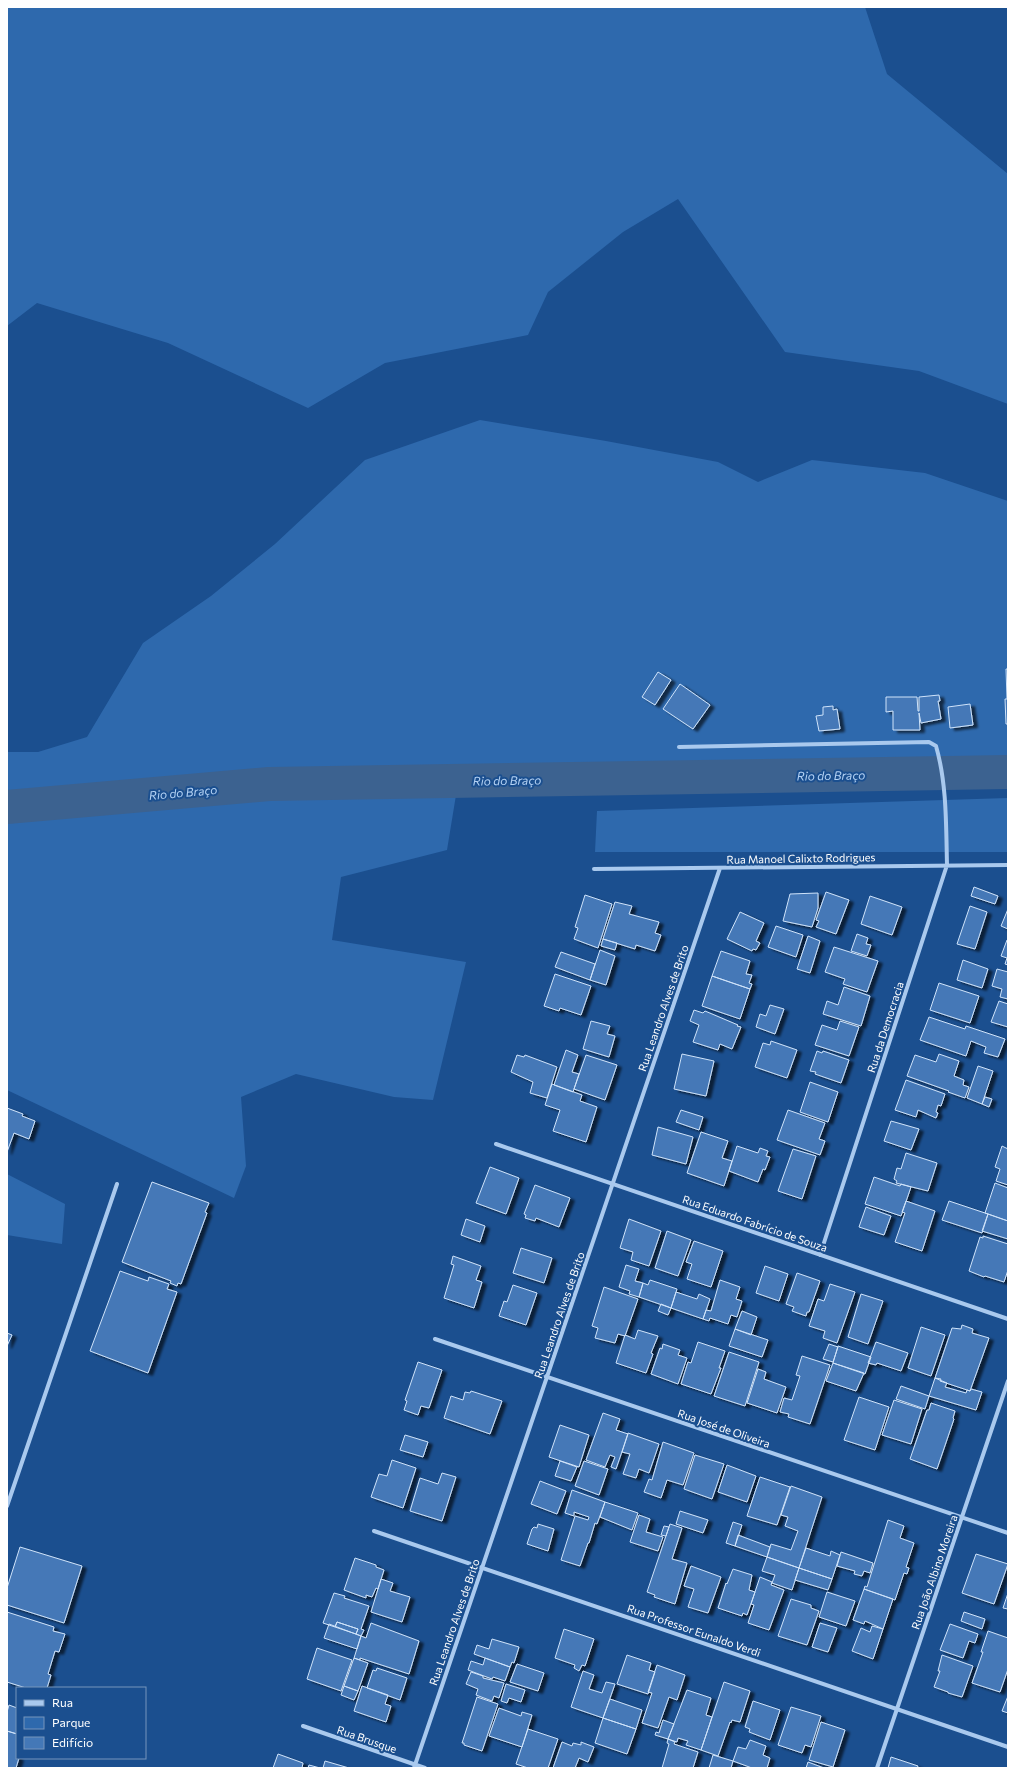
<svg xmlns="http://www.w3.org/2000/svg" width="1015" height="1775" viewBox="0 0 1015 1775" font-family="Commissioner,sans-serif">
<defs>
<filter id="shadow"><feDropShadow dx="4.5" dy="2.5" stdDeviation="1" flood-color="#0009"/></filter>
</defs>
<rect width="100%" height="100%" fill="#1b4f8f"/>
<path fill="#2e69ad" d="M7,7h858l22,67 121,100v230l-89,-33 -134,-19 -107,-153 -55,33 -75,60 -20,43 -143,28 -77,45 -140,-65 -131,-40 -30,23z
M480,420l126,21 112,21 40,20 54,-22 113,13 83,28v281l-374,7h-177l-10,61 -106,27 -9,63 134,22 -33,138 -39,-3 -98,-23 -55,23 5,69 -12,32 -227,-108v-338h31l49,-15 56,-94 68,-47 64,-52 90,-84z
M1008,798v54h-413l2,-41z
M7,1174l58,30 -3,40 -55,-9z"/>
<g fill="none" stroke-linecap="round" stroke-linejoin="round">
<path stroke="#3c6290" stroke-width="34" d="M7,807l262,-23 739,-12"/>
</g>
<path fill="#4478b7" stroke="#cfe3fa" filter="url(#shadow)" d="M1006,669h2v55h-2l-1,-25h2z
M658,672l13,8 -16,25 -13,-8z
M680,684l30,21 -17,24 -30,-20z
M939,695l1,6h-2l3,18 -20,4 -2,-10 1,17h-27v-19l-7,1v-15h31l1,14h1v-14z
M970,704l3,21 -23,3 -2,-21z
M833,706v4l4,-1 3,20 -21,2 -3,-15 7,-1v-8z
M974,887l24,9 -3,8 -24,-8z
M826,892l23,8 -13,34 -20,-7 3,-6 -3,-1z
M818,893v15l-6,19 -29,-6 7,-27z
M585,895l27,9 -14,44 -24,-9 4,-11 -3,-1z
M870,896l32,11 -10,28 -31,-11z
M615,902l17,4 -3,8 30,8 -4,11 6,2 -6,16 -19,-6 -1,4 -32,-10z
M970,906l17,6 -12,37 -18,-5z
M1008,909v20l-7,-3z
M740,912l24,11 -8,18 4,2 -4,7 -3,-1 -1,2 -25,-12z
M776,926l27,9 -7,22 -28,-10z
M857,934l11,4 -2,6 5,1 -4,11 -16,-5z
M808,936l12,5 -10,32 -13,-4z
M603,939l14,4 -2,7 -14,-4z
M1007,940h1v25l-3,-1 2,-6 -6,-2z
M834,947l44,14 -11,31 -24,-8 2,-5 -20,-7z
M600,950l15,6 -9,29 -16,-5z
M721,951l29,10 -4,13 6,1 -3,8 3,1 -2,5 -38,-13z
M561,952l34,12 -5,16 -35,-13z
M963,960l25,9 -6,19 -25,-8z
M997,969l11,3v27l-8,-2 2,-8 -10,-3z
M555,974l36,12 -10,29 -21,-7 -1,3 -15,-5z
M712,976l38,13 -10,30 -38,-13z
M939,983l40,13 -9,27 -40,-13z
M844,987l26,9 -9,30 -38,-12 4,-13 11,4z
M999,1001l9,3v23l-17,-5z
M770,1005l14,4 -9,25 -19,-7 4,-13 6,2z
M694,1010l9,3 2,-2 33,14 -1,1 4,1 -9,22 -12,-5 -2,6 -25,-8 6,-17 -9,-4z
M929,1017l36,12 1,-3 39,13 -7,18 -14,-4 2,-6 -15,-6 -5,15 -46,-16z
M591,1021l19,5 -3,8 8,2 -6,21 -26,-8z
M840,1021l19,6 -10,29 -34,-11 7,-20 15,5z
M771,1041l26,9 -10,28 -32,-11 8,-24 7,2z
M566,1050l12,5 -6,17 7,2 -6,18 -19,-7z
M817,1051l5,2 1,-2 26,9 -8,23 -26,-9 1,-2 -6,-1z
M682,1054l32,7 -8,35 -32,-7z
M939,1054l20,7 -5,15 10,4 -1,5 6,2 -4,11 -17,-6 1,-1 -42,-15 8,-21 21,7z
M517,1055l7,2 1,-2 32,12 -10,31 -17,-5 3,-11 -22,-10z
M586,1055l31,10 -12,35 -31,-11z
M978,1066l15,5 -11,33 -15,-6z
M906,1080l39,14 -4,12 -3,-1 -2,7 2,1 -2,5 -18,-8 -2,7 -21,-7z
M810,1082l28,10 -10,30 -28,-10z
M552,1084l30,11 -2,6 17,6 -11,35 -33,-11 7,-21 -15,-5z
M985,1097l7,2 -3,8 -7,-3z
M7,1108l16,6 -1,2 13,5 -6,18 -15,-6 -7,19z
M681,1110l22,7 -4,13 -23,-8z
M788,1110l37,13 -6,16 6,2 -5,14 -43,-15z
M891,1121l28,8 -8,21 -27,-9z
M658,1127l35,10 -7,27 -34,-9z
M701,1132l27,9 -6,17 10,3 -8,25 -37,-13z
M737,1146l21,7 2,-5 8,3 -2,5 4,1 -5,13 -2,-1 -5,13 -29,-11z
M1002,1146l6,3v36l-12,-4 4,-12 -5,-2z
M793,1149l23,7 -14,43 -24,-8z
M906,1153l31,10 -9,28 -32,-8 1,-2 -3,-2 3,-11 4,1z
M490,1167l29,11 -13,36 -30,-11z
M874,1177l26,9 1,-2 10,3 -10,29 -36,-12z
M152,1182l57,21 -4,9 2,1 -26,71 -3,-1 -1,3 -7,-3 1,-2 -49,-19z
M995,1183l13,5v33l-23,-8z
M535,1185l35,13 -11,29 -23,-9 -1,3 -10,-3 1,-3 -2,-1z
M906,1201l29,10 -13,40 -27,-9 10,-29 -3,-1z
M949,1201l39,13 -6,19 -40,-13z
M866,1207l25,9 -7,19 -25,-8z
M988,1214l20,7v18l-26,-8z
M466,1219l19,7 -5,16 -19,-7z
M629,1219l32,12 -12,35 -18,-6 2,-8 -13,-4z
M667,1231l24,9 -13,36 -23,-8z
M983,1236l25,8v26l-4,12 -19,-6 -1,1 -15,-6 11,-34 3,1z
M694,1241l29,10 -12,36 -24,-8 5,-15 -6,-2z
M521,1248l31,10 -8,25 -31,-10z
M453,1256l28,10 -5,14 6,2 -8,26 -30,-10 10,-33 -3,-1z
M626,1265l13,4 -4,12 8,2 -4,14 -10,-3 1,-3 -11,-4z
M765,1266l23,8 -9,27 -23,-8z
M120,1271l28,10 1,-4 20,7 -2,5 10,3 -29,81 -58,-22z
M797,1273l23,8 -11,31h-2l-1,4 -14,-5 2,-4 -8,-3z
M650,1280l27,9 -6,19 -32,-11 4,-14 5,2z
M720,1280l20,7 -4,12 6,2 -5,16 -6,-2 -3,9 -18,-6 -1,3 -6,-2 3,-9 5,1z
M830,1284l25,8 -18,51 -14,-5 2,-7 -16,-5 9,-27 6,2z
M513,1285l24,8 -11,32 -27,-9 5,-15 3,1z
M604,1287l34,12 -13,37 -7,-2 -3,9 -20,-5 3,-10 -6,-2z
M676,1292l21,7 2,-5 11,5 -7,20 -32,-11z
M861,1294l22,7 -15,43 -20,-7z
M661,1304l10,4 -3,7 -10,-4z
M742,1311l15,6 -6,18 -16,-6z
M962,1325l11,4 -1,4 17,5 -19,53 -30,-10 1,-2 -6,-1 17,-50 9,1z
M921,1327l24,8 -14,41 -23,-8z
M735,1329l33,11 -6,17 -33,-11z
M638,1330l20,6 -7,17 2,1 -7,19 -30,-10 9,-28 10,4z
M7,1333l5,2 -5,11z
M698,1342l27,9 -6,17h2l-10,26 -30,-10 7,-22 3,1z
M876,1342l32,11 -7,18 -24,-8 -1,2 -8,-2z
M663,1344l17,6 -2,5 9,3 -9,26 -27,-10 9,-26 2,1z
M829,1344l9,3 -5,15 -10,-3z
M838,1346l33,11 -6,17 -32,-11z
M729,1352l30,10 -14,44 -31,-10z
M802,1356l28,9 -20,59 -22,-7 1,-3 -9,-2 4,-14 8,2 8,-24 -4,-1z
M418,1362l24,8 -13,38 -8,-2 -3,9 -14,-5 3,-9 -2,-1z
M833,1363l31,10 -8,18 -30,-10z
M758,1369l8,3 -2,7 22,8 -9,26 -30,-10z
M935,1378l12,5 -2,4 21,6 1,-3 3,1 1,-2 11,3 -6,18 -47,-14z
M901,1386l28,10 -4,13 -29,-10z
M471,1391l31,10 -12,33 -46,-16 7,-22 12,4 2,-8 5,1z
M859,1397l30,10 -14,43 -31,-10z
M894,1400l28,9 -11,35 -29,-9z
M931,1403l24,8 -2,7 1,1 -17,50 -27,-10 17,-49h2z
M603,1413l17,6 -4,11 12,4 -12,35 -5,-2 4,-10 -5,-2 -5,12 -19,-7z
M560,1425l29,10 -10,32 -30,-10z
M628,1433l31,11 -10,29 -10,-4 -3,9 -13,-4 7,-20 -8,-2z
M405,1435l23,7 -5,15 -23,-7z
M663,1442l31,11 -11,32 -16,-5 -6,18 -17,-6 5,-13 3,1z
M695,1455l29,9 -12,35 -28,-10z
M392,1460l24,8 -13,40 -32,-11 8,-23 8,2z
M560,1461l17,6 -6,14 -16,-5z
M584,1461l24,8 -9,26 -24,-9z
M727,1465l29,11 -9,26 -29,-10z
M442,1473l14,4 -14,44 -32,-10 10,-33 18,6z
M760,1477l30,10 -13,38 -30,-9z
M540,1481l26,10 -9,23 -26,-10z
M791,1486l31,11 -23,71 -32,-11 4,-13 20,6 7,-19 -13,-5 3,-9 -7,-2z
M572,1490l33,12 -8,22 -2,-1 -6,20h-1l-8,23 -19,-6 14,-44 13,4 1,-3 -15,-5v4l-9,-3z
M605,1502l33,11 -6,17 -32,-13z
M680,1511l28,9 -5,13 -27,-9z
M639,1515l11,4 -4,13 17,5 -5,14 -28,-9z
M888,1520l16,6 -4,12 14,5 -8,24 3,1 -2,6 -3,-1 -9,27 -31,-11 1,-3 2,1z
M733,1522l9,3 -7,21 -9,-3z
M538,1524l16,5 -6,22 -21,-7 5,-15 2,-2 3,1z
M670,1524l12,4 -10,31 15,4 -12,41 -21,-7 1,-2 -8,-3z
M664,1526l5,1 -3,9 -5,-1z
M738,1535l32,12 -3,10 -32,-11z
M20,1547l62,19 -18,57 -57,-18v-17z
M806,1548l24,8 1,-5 9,4 -8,24 -33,-11z
M841,1552l32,11 -3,10 -6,-2 -2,5 -8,-2 1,-3 -18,-5z
M976,1554l32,10 -14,40 -32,-11z
M767,1557l32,11 -7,22 -20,-7 3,-8 -13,-4z
M355,1558l21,7v2l8,3 -6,19 -2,-1 -4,9 -6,-2v3l-22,-8z
M691,1566l30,11 -13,36 -20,-6 6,-18 -10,-3z
M799,1568l33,11 -4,11 -33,-10z
M733,1569l19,6 -3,15 6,2 -8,23 -4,-2 -1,3 -24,-8 8,-25 1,1z
M760,1577l12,5 -1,3 13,5 -15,40 -21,-7 6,-18 -3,-1z
M381,1579l12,4 -3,8 20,6 -8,25 -31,-10z
M864,1589l29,10 -10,30 -18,-8 -1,3 -11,-4z
M827,1592l28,9 -9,25 -27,-9z
M334,1593l11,3 -1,2 25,8 -8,23 3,1 -3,6 -5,-2 2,-5 -21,-7 -2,5 -12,-4z
M1008,1593v16l-5,-1z
M791,1599l20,6v3l8,3 -12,34 -29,-9z
M7,1612l47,15 -1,4 12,3 -6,18 -4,-1 -7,23 3,1 -4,13h-21l-19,-6z
M964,1612l21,7 -3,10 -21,-8z
M337,1622l21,7 -2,5 -21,-7z
M371,1623l48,18 -10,33 -49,-16v2l-6,-2 7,-22 5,2z
M820,1623l17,5 -9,24 -16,-5z
M329,1624l32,12 -4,13 -33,-11z
M950,1624l28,10 -3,9 -6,-2 -6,17 -23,-8z
M872,1626l11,3 -10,30 -21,-8 9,-23 9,4z
M564,1629l30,10 -9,27 -3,-1 -3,6 -5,-3 1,-3 -20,-7z
M988,1631l20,7v31l-8,23 -28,-9 11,-31h-2z
M492,1639l27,8 -5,16 -2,-1 -2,5 -36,-13 3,-9 12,4z
M317,1648l35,12 -11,31 -34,-12z
M627,1655l24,8 -2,7 6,2 -7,22 -31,-10z
M942,1655l31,11 -11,31 -14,-4v-1l-14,-5 6,-16h-2z
M354,1658l14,5 -10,28 -14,-5z
M485,1658l25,9 -5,14 -12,-4 -1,2 -24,-9 3,-9 12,4z
M517,1664l27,9 -6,18 -28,-9z
M657,1665l28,10 -8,25 -8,-3 -11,31 -16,-5 10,-30 -4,-1z
M377,1668l30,10 -7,22 -33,-12 6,-18 3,1z
M583,1671l11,4 -5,14 13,4 4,-11 9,2 -12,34 -32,-11z
M471,1672l12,4v2l21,5 -5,15 -5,-2 -2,5 -16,-6 2,-6 -12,-5z
M724,1682l26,9 -10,31 -8,-2 -1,3 -1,-1 -12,34 -17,-6z
M506,1684l19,6 -4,12 -12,-4 -2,5 -6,-2z
M344,1686l14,5 -4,9 -13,-5z
M362,1686l26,9 -3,9 6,2 -5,16 -32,-11z
M687,1690l24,8 -5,17 6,2 -11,33 -15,-5 2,-4 -10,-3 -1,4 -9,-3z
M1008,1696v17l-6,-2z
M477,1697l21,7 -16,47 -18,-6v-2h-2z
M610,1699l32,11 -6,19 -33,-11z
M753,1701l27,9 -10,30 -21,-8 1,-3 -5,-2z
M9,1705l8,3v26l-10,-3v-19z
M791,1707l30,9 -10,31 -6,-2 -3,8 -24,-8z
M499,1708l22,8 1,-4 10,3 -10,32 -33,-11z
M603,1718l33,11 -9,25 -32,-11z
M663,1720l11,4 -6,15 -13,-4 1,-3 3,1z
M821,1722l24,8 -12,37 -24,-7z
M528,1729l30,10 -10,29h-20l-12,-4z
M7,1731l10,3v24h2l-3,10h-9z
M668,1739l7,3 -1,2 24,8 -5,16h-31l7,-24 -2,-1z
M750,1740l16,6 -3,9 7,3 -3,10h-15l-19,-7 5,-14 8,2z
M562,1742l10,4 1,-3 8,2v-3l13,5 -6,15 -9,-4 -4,10h-22z
M278,1754l25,9 -1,5h-29z
M713,1755l20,6 -2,7h-22z
M891,1757l27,9 -1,2h-29z
M325,1761l24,7h-26z
M808,1762l16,6h-18z
M309,1765l11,3h-12z"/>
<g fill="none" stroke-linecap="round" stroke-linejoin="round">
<path stroke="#a9c9ee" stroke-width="4" d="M679,747l250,-5 7,4c11,38 10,80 11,119l-127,390
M594,869l414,-4
M496,1144l512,175
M435,1339l573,194
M7,1506l110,-322
M374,1531l634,216
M303,1726l122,42
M414,1768l306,-900
M877,1768l131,-387"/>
</g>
<g text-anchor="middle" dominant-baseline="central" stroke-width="4" stroke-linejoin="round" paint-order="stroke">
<g font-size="11" fill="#fff" stroke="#1b4f8f">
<text transform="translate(801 858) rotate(-1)">Rua Manoel Calixto Rodrigues</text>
<text transform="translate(663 1008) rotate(-71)">Rua Leandro Alves de Brito</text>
<text transform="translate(885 1027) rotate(-72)">Rua da Democracia</text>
<text transform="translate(755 1223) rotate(19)">Rua Eduardo Fabrício de Souza</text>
<text transform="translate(559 1315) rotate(-71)">Rua Leandro Alves de Brito</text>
<text transform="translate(724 1428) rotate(19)">Rua José de Oliveira</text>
<text transform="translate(934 1572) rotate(-71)">Rua João Albino Moreira</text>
<text transform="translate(454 1622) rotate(-71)">Rua Leandro Alves de Brito</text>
<text transform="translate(694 1630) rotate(19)">Rua Professor Eunaldo Verdi</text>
<text transform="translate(367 1739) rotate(19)">Rua Brusque</text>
</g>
<g font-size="12" font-style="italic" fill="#b5d3f5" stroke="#1b4f8f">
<text transform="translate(831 775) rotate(-1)">Rio do Braço</text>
<text transform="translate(507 780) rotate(-1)">Rio do Braço</text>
<text transform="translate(183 792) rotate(-5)">Rio do Braço</text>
</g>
</g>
<rect width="1015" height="1775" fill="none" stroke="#ffffff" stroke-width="16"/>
<rect x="16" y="1687" width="130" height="72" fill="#1b4f8f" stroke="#7695bc"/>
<rect x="24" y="1700" width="20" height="6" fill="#a9c9ee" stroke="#7695bc"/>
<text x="52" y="1707" font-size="12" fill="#ffffff">Rua</text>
<rect x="24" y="1717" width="20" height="12" fill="#2e69ad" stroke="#7695bc"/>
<text x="52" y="1727" font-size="12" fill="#ffffff">Parque</text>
<rect x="24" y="1737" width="20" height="12" fill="#4478b7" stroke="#7695bc"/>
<text x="52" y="1747" font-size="12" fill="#ffffff">Edifício</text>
</svg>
